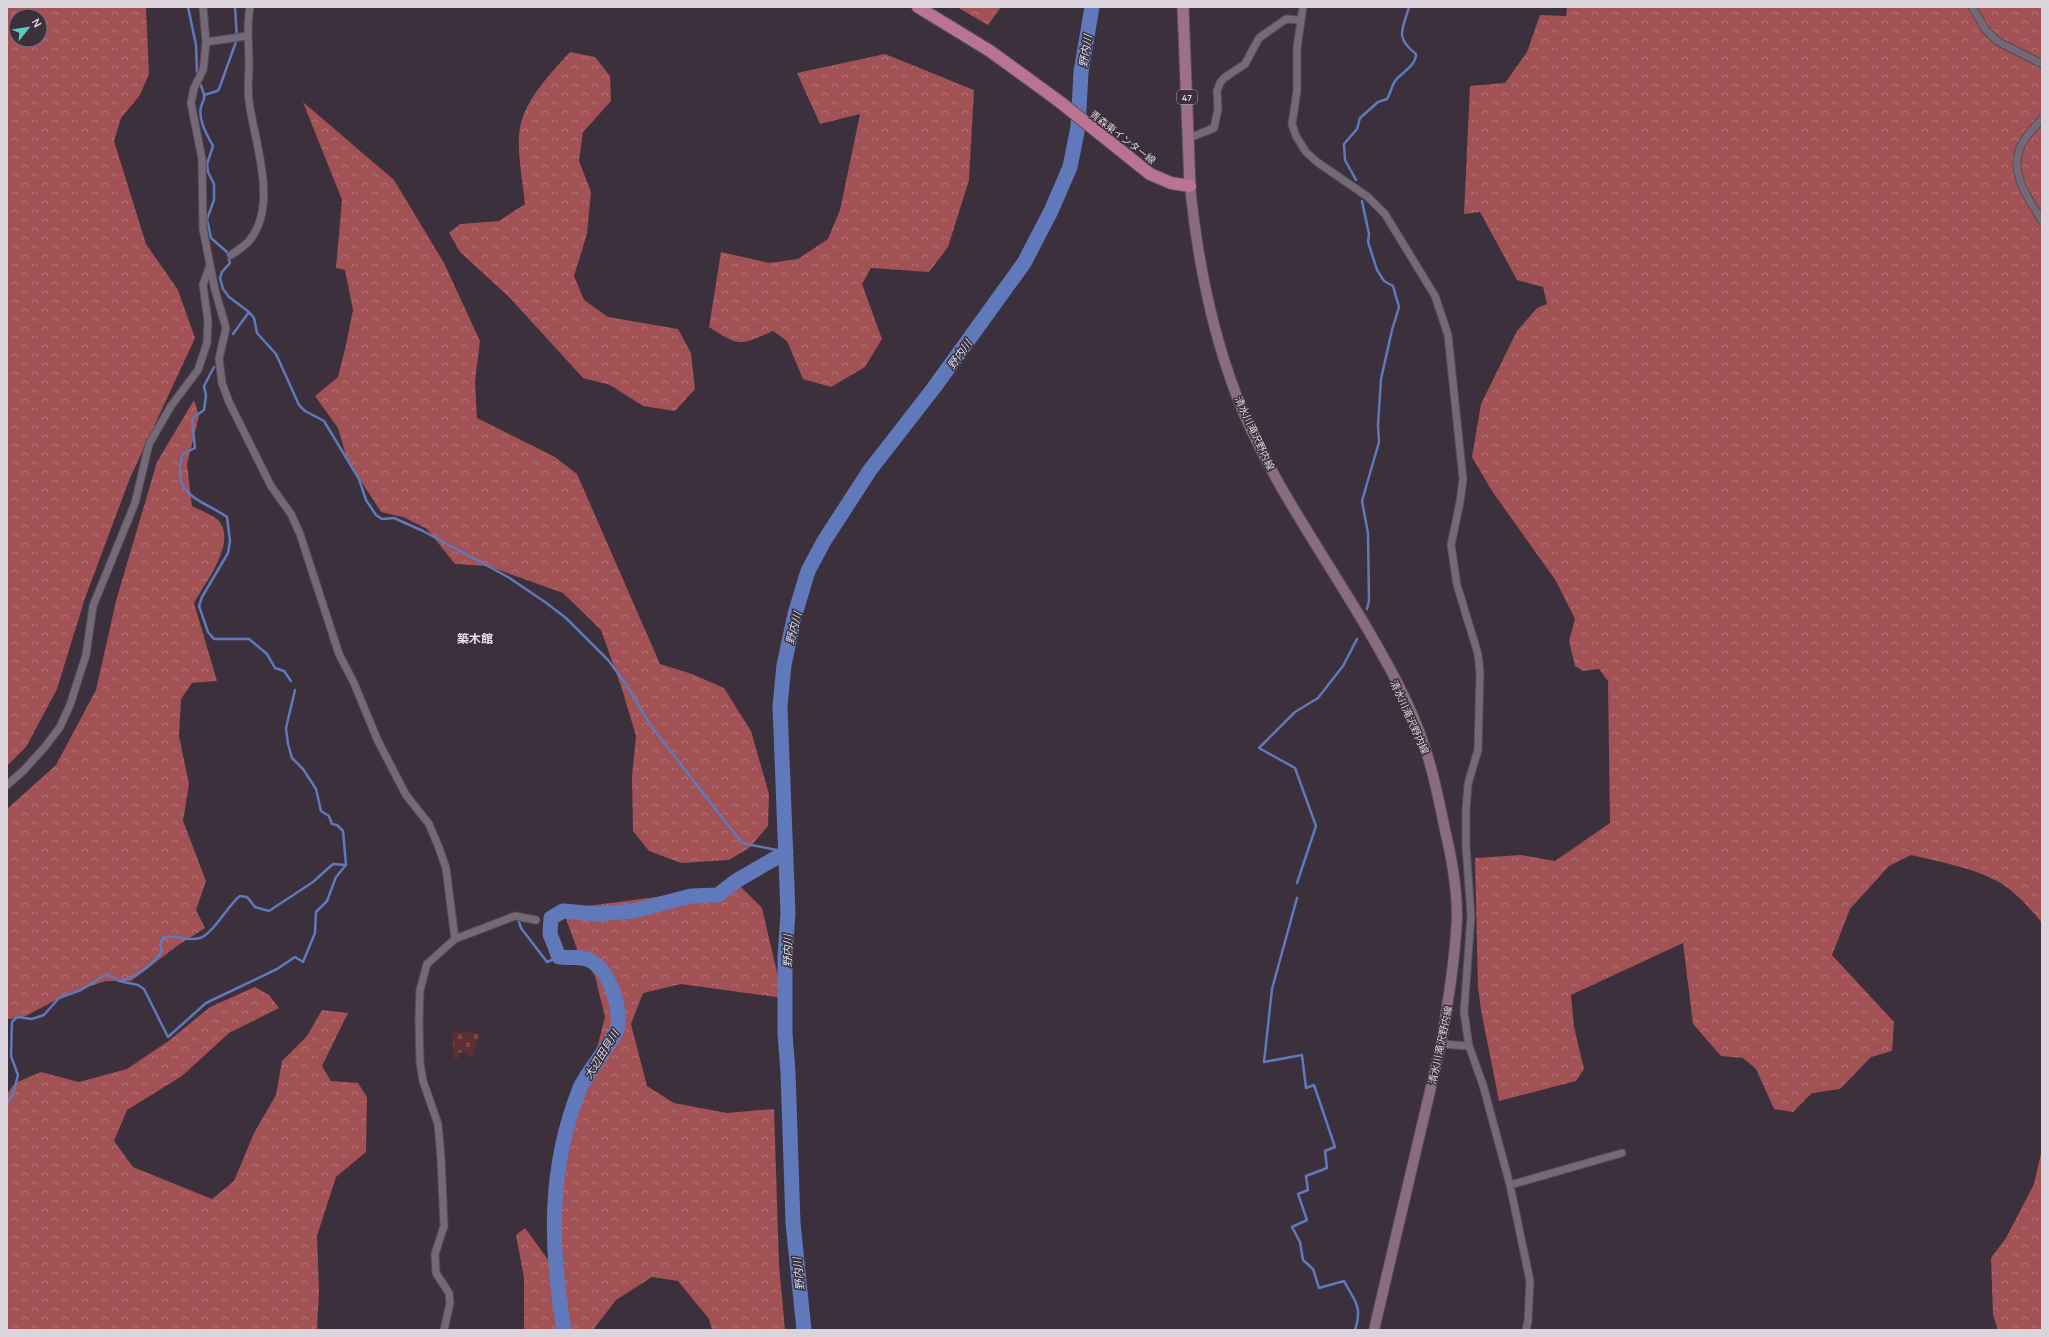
<svg xmlns="http://www.w3.org/2000/svg" width="2049" height="1337" viewBox="0 0 2049 1337" font-family="Manrope,'Noto Sans JP',sans-serif">
<defs>
<pattern id="forest-crowns" width="20" height="18" patternUnits="userSpaceOnUse"><rect width="20" height="18" fill="#a25154"/><path d="M2 6a3 3 0 1 1 6 0M12 15a3 3 0 1 1 6 0" fill="none" stroke="#b27174"/></pattern>
<pattern id="cemetery-stones" width="16" height="16" patternUnits="userSpaceOnUse"><rect width="16" height="16" fill="#5d2f30"/><path d="M2 7V4a2 2 0 0 1 4 0v3zM10 15v-3a2 2 0 0 1 4 0v3z" fill="#744c4d"/></pattern>
</defs>
<rect width="100%" height="100%" fill="#3b303c"/>
<path fill="url(#forest-crowns)" fill-rule="evenodd" d="M7,7h139l3,67 -9,21 -19,23 -7,23 32,103 32,46 17,48 -65,140 -45,120 -28,91 -31,58 -19,19zM16,16h24v24h-24z
M957,7h44l-13,18z
M1567,7h475v916c-12,-15 -28,-33 -45,-42 -26,-14 -58,-19 -86,-26l-22,11 -39,43 -18,46 62,67 -2,29 -21,6 -31,32 -28,4 -19,19 -19,-3 -18,-40 -13,-11 -22,-2 -28,-32 -10,-81 -112,52 3,32 10,42 -8,12 -77,20 -18,-91 -3,-23 -3,-129 46,-3 34,6 55,-38 -2,-142 -9,-12 -16,2 -8,-5 -6,-25 6,-22 -19,-38 -64,-90 -20,-34 9,-53 36,-73 20,-23 10,-4 -4,-17 -26,-7 -37,-68 -16,2 6,-128 35,-3 22,-31 13,-37 26,1z
M570,52l25,5 15,19 1,25 -28,31 -4,29 12,31 -4,42 -13,42 10,24 24,17 70,12 13,24 4,36 -20,22 -32,-5 -33,-21 -27,-7 -74,-81 -49,-45 -11,-19 11,-9 39,-3 26,-17c-2,-21 -9,-56 -5,-76 5,-29 31,-55 50,-76z
M885,54l89,36 -5,90 -21,67 -19,25 -58,-4 -9,16 20,55 -17,28 -34,20 -28,-8 -16,-38 -14,-10c-33,15 -33,16 -64,-4l12,-75 48,11 29,-4 30,-20 12,-29 20,-96 -40,10 -23,-51z
M303,102l91,78 50,83 36,78 -5,40 2,37 78,39 22,17 83,190 32,10 32,14 27,43 18,63 -1,32 -19,22 -20,12 -48,3 -32,-12 -16,-20 -1,-55 4,-40 -14,-47 -21,-59 -38,-37 -75,-27 -33,-2 -28,-35 -24,-12 -22,-5 -34,-53 -9,-31 -23,-32 23,-19 8,-32 7,-35 -8,-40 -9,-2 6,-68z
M194,400l5,16 -12,48 5,42c7,4 22,9 27,15 18,22 -14,62 -25,82l23,78 -25,2 -11,16 -2,37 10,48 -6,37 23,60 -10,29 9,18 -28,18 -46,35h-25l-37,12 -47,25 -15,1v-210l49,-44 40,-75 20,-89 41,-139z
M740,886l22,22 21,90 -102,-14 -38,9 -12,31 16,62 27,17 53,10 47,-4 5,156 6,65h-73l-3,-11 -31,-38 -26,-4 -36,23 -23,30h-69v-52l-8,-43 9,-7 38,52 -6,-52 3,-75 32,-85 13,-51 -10,-41 -18,-27 -12,-33 15,-9z
M255,987l14,8 10,13 -50,25 -47,43 -55,34 -13,31 19,26 79,32 22,-18 20,-48 22,-38 6,-34 25,-25 15,-26 26,3 -26,53 9,15 27,2 9,14 -1,55 -30,25 -19,59 2,55 -2,39h-310v-236l8,-11 26,-11 38,10 48,-13 43,-29 40,-33z
M2042,1149v181h-44l-5,-15 -2,-57 15,-20 28,-54z"/>
<path fill="url(#cemetery-stones)" d="M452,1032l28,1 -8,24h-5l-1,-5 -8,1v6h-4z"/>
<g fill="none" stroke-linecap="round" stroke-linejoin="round">
<path stroke="#5f79bb" stroke-width="2.5" d="M188,7l8,38 1,27
M235,7l2,32 -18,50 -2,2 -13,4c1,6 -2,7 -3,12 -3,13 6,28 12,39l-6,18 1,8 6,12v16l-7,19 4,19 16,14 3,11 -8,9 -2,6 3,11 6,8 20,15 5,6 3,15 19,21 23,51 6,6 19,10 35,58 7,21 10,15 6,4 12,-1 29,13 85,46 37,25 21,16 42,42 18,24 25,42 91,117 44,9
M201,85l3,10
M1356,180l-11,-20 -1,-16 13,-15 3,-11 18,-16 9,-3c4,-6 4,-12 8,-18 6,-8 21,-15 21,-27 -22,-17 -13,-25 -7,-47
M1362,201l7,33 -1,8 9,28 7,11 9,5 6,21 -7,23 -11,49 -3,46 1,17 -17,59 6,32 1,68 -2,8
M233,334l16,-22
M214,367l-10,19 2,10 -2,14 -10,7 -2,3 3,28 -12,6c-13,42 16,44 44,63l3,24 -2,12 -26,44 -3,9 9,26 6,7h35l18,15 8,14 9,3 7,10
M1297,883l19,-57 -21,-58 -36,-20 36,-36 23,-14 25,-32 14,-27
M1297,898l-25,91 -8,73 38,-7 4,33 8,-3 21,62 -10,4 2,17 -21,8 2,14 -10,4 9,26 -15,7 8,15 3,18 10,9 6,19 25,-7c10,20 19,24 11,49
M518,919l3,9 26,34 12,-5
M120,981c17,-5 32,-15 42,-30l-2,-6 3,-8c12,-3 25,5 37,1 13,-4 28,-33 40,-42l7,1 8,10 14,4 44,-29 20,-18 13,1
M7,1103l6,-8 5,-20 -7,-19 1,-34 5,-5 15,2 12,-4 15,-17 22,-8 26,-16 12,7 19,4 6,4 24,48 38,-34 71,-34 18,-12 8,5 12,-29 1,-21 11,-11 9,-24 10,-12 -3,-34 -6,-6 -5,-1 -3,-8 -8,-5 -5,-22 -13,-20 -11,-11 -4,-14 -2,-16 9,-38"/>
<path stroke="#5f79bb" stroke-width="15" d="M564,1330c-14,-84 -16,-162 16,-242 6,-15 37,-51 38,-62 2,-22 -9,-57 -29,-66 -10,-5 -20,-1 -30,-3l-9,-23 1,-16 12,-7 35,3 35,-3 58,-15 27,-1 18,-14 50,-29
M804,1330l-11,-107 -5,-151 -3,-38v-77l3,-44 -8,-207 4,-41 11,-51 13,-43 16,-30 46,-71 63,-81 91,-126 27,-52 19,-44 8,-40 3,-55 11,-65"/>
<defs>
<path id="minor" d="M203,7l3,35 -2,21 -1,7 -9,18 -3,15 11,56 1,70 12,61 11,38 -7,31 3,24 7,19 42,84 20,28 9,20 39,120 15,29 23,56 29,56 23,29 10,24 7,20 9,71 -28,25 -7,26 -1,31 1,42 3,18 15,43 3,34 3,68 -9,28 1,19 13,20 1,10 -6,27
M1303,7l-6,41v43l-5,33 4,12 10,16 11,10 51,35 17,17 50,82 13,39 15,144 -3,23 -9,43 6,40 21,69 2,19 -2,77 -10,34 -2,26v36l5,70 -7,96 5,34 14,39 27,100 20,96 -2,40 -2,9
M1972,7l14,23 11,11 45,23
M206,42l41,-6
M2042,119c-7,8 -17,17 -21,27 -13,27 8,53 21,75
M1189,138l25,-10 4,-19 -1,-18 3,-8 4,-5 21,-14 14,-26 27,-19 14,1
M231,255c6,-4 12,-8 17,-13 32,-35 6,-101 1,-141 -2,-12 0,-25 0,-37 0,-20 -3,-37 1,-57
M7,785l16,-14 21,-23 16,-21 10,-22 16,-50 7,-49 42,-103 14,-59 22,-38 27,-36 9,-27 1,-22 -5,-36 7,-20
M455,939l60,-23 21,4
M1441,1044l28,2
M1510,1185l112,-32"/>
<path id="secondary" d="M1190,186c8,79 23,155 54,228 33,76 82,144 124,216 21,36 43,75 56,115 10,28 15,56 21,85 7,29 12,57 12,87 -2,43 -9,85 -16,127l-67,286"/>
<path id="primary" d="M1183,7l7,179"/>
<path id="motorway" d="M918,7l72,44 70,51 90,72 21,9 19,3"/>
</defs>
<use href="#minor" stroke="#564d57" stroke-width="9"/>
<use href="#secondary" stroke="#564d57" stroke-width="12"/>
<use href="#primary" stroke="#564d57" stroke-width="13"/>
<use href="#motorway" stroke="#564d57" stroke-width="14"/>
<use href="#minor" stroke="#766977" stroke-width="7"/>
<use href="#secondary" stroke="#8a6c7f" stroke-width="10"/>
<use href="#primary" stroke="#9e6f88" stroke-width="11"/>
<use href="#motorway" stroke="#b97393" stroke-width="12"/>
</g>
<g text-anchor="middle" dominant-baseline="central" stroke-width="3" stroke-linejoin="round" paint-order="stroke">
<rect fill="#3b303c" stroke="#aba3ac" stroke-width="1" x="1177" y="90" width="20" height="14" rx="3"/>
<g font-size="9" font-weight="bold" fill="#dbd4dc">
<text x="1187" y="97">47</text>
</g>
<g font-size="10" fill="#dbd4dc" stroke="#3b303c">
<text transform="translate(1123 137) rotate(38)">青森東インター線</text>
<text transform="translate(1255 433) rotate(65)">清水川滝沢野内線</text>
<text transform="translate(1410 717) rotate(66)">清水川滝沢野内線</text>
<text transform="translate(1440 1045) rotate(-78)">清水川滝沢野内線</text>
</g>
<g font-size="11" font-style="italic" fill="#d7dff2" stroke="#3b303c">
<text transform="translate(1085 51) rotate(-81)">野内川</text>
<text transform="translate(959 354) rotate(-54)">野内川</text>
<text transform="translate(793 628) rotate(-76)">野内川</text>
<text transform="translate(787 951) rotate(-89)">野内川</text>
<text transform="translate(601 1054) rotate(-58)">大辺田貝川</text>
<text transform="translate(798 1274) rotate(-96)">野内川</text>
</g>
<g font-size="12" font-weight="bold" fill="#eadcec" stroke="#3b303c">
<text x="475" y="638">築木館</text>
</g>
</g>
<rect width="2049" height="1337" fill="none" stroke="#dbd4dc" stroke-width="16"/>
<g transform="translate(28 28) rotate(60)"><circle r="19" fill="#3b303c" stroke="#7b727c"/>
<path d="M0-3L7 15L0 10L-7 15Z" fill="#5acebd"/>
<text y="-6" font-size="11" font-weight="bold" text-anchor="middle" fill="#dbd4dc">N</text>
</g>
</svg>
